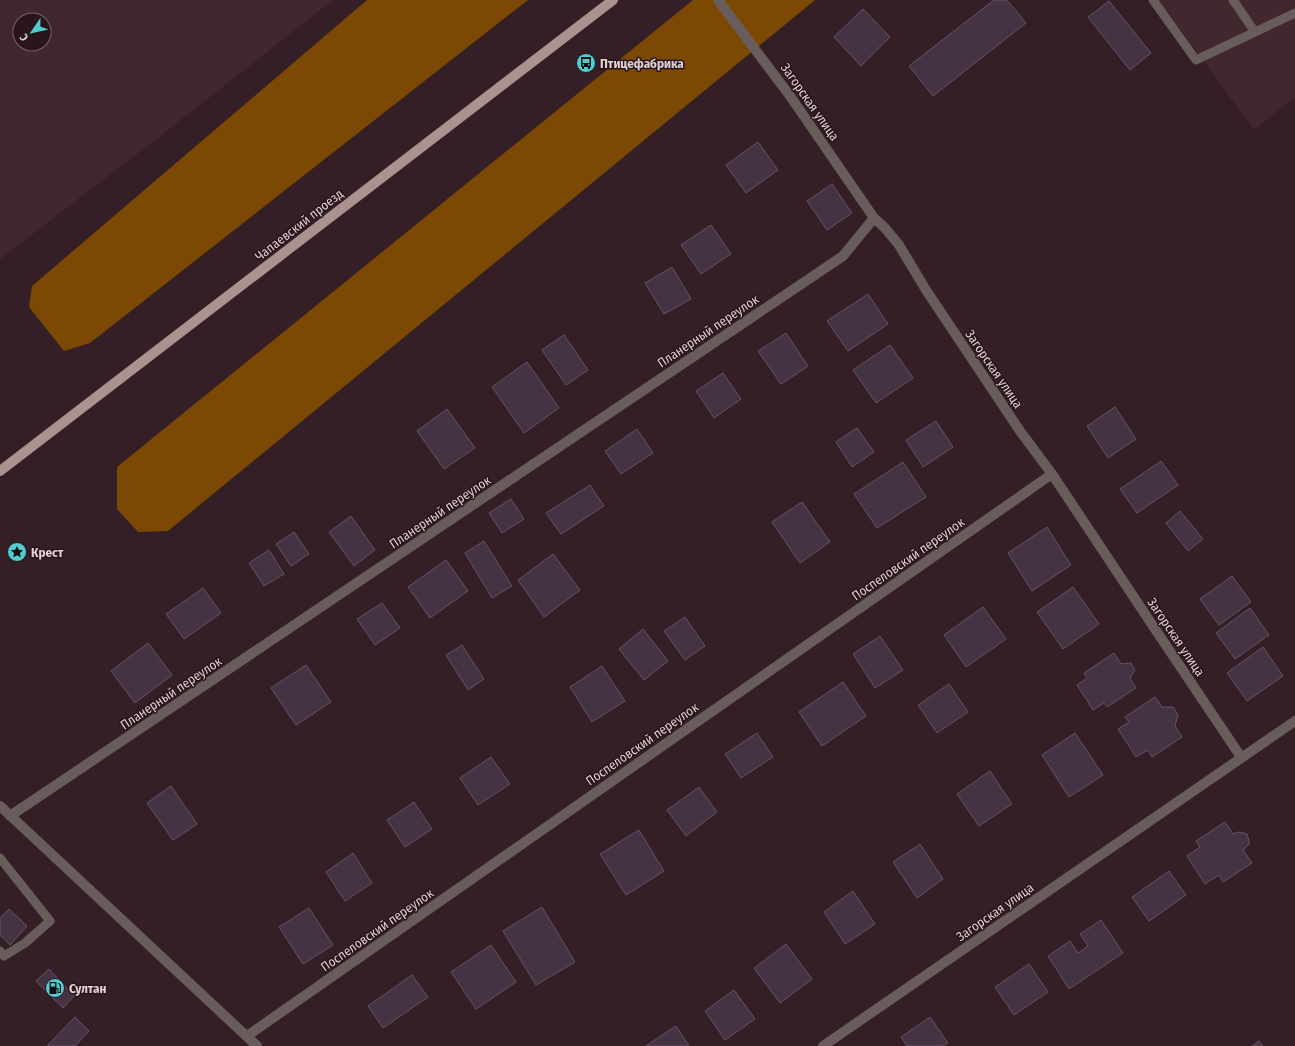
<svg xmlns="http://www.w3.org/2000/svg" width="1295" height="1046" viewBox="0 0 1295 1046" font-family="'Fira Sans Condensed',sans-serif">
<rect width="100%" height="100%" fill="#331f25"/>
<path fill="#42272f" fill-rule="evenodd" d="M0,0h333l-170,134 -163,125zM20,20h24v24h-24z
M1159,0h136v97l-41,33z"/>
<path fill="#7b4903" d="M367,0h161l-438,343 -26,8 -35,-44 3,-21z
M693,0h122l-647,531 -30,1 -21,-23v-42z"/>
<path fill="#443443" stroke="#655364" d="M994,0h13l19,23 -93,73 -24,-30z
M1109,1l42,52 -21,17 -42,-53z
M863,9l27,28 -29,29 -27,-29z
M758,142l20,28 -32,23 -20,-28z
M832,184l20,29 -25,17 -20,-29z
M711,225l20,29 -30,20 -20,-29z
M672,267l19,32 -27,15 -19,-31z
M868,294l20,30 -40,27 -21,-30z
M786,333l22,33 -27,18 -23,-33z
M564,335l24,35 -22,15 -24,-35z
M890,345l23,33 -37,25 -23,-33z
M527,362l32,46 -35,25 -32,-46z
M723,373l18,26 -27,19 -18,-27z
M1115,407l21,32 -28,19 -21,-32z
M447,409l28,39 -31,21 -27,-38z
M936,421l17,26 -30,20 -17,-27z
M857,428l17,24 -22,15 -16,-25z
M637,429l16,24 -32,21 -16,-23z
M1161,461l17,24 -41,28 -17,-24z
M903,462l23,35 -49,31 -23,-34z
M590,485l14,21 -43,28 -15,-21z
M511,499l13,20 -22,14 -13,-20z
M802,502l28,40 -30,21 -28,-41z
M1180,511l23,28 -15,12 -22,-28z
M351,516l24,34 -21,16 -25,-34z
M1047,527l24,38 -39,26 -24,-38z
M294,532l15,22 -18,12 -15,-22z
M484,541l28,45 -20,12 -27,-45z
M269,550l15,24 -20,12 -15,-23z
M553,554l27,36 -36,27 -26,-37z
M446,560l22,31 -38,27 -22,-31z
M1232,576l19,26 -32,23 -19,-26z
M1073,587l26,37 -36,25 -26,-37z
M203,588l18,25 -37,26 -18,-25z
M382,603l18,25 -25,17 -18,-26z
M983,607l23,32 -40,28 -22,-32z
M1250,608l19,27 -34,24 -19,-26z
M685,617l20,29 -20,14 -21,-29z
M643,629l25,32 -24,19 -25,-31z
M880,636l23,34 -28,18 -22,-34z
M148,643l24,32 -37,28 -24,-32z
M462,645l22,34 -16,11 -22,-35z
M1263,647l20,29 -36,25 -20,-28z
M1114,653l7,11 10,-1 4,7 -5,8 6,10 -29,19 -3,-4 -11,7 -16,-25 10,-7 -3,-5z
M306,665l25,37 -35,23 -25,-37z
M602,666l23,35 -33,21 -22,-35z
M843,682l23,34 -44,30 -23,-34z
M949,684l19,28 -31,21 -19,-28z
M1155,697l7,10h11l5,8 -3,11 7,11 -30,20 -4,-7 -12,7 -18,-28 11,-7 -4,-5z
M757,733l16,24 -32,21 -16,-24z
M1075,733l28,42 -34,22 -27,-42z
M491,757l19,27 -32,21 -18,-27z
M990,771l22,33 -33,22 -22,-32z
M171,786l26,38 -24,16 -26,-37z
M699,787l18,25 -31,24 -19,-26z
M414,802l18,27 -27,18 -18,-27z
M1225,822l8,12 6,-2 8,2 2,7v3l-6,6 9,13 -29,19 -4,-7 -14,9 -18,-28 13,-9 -4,-6z
M639,830l25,41 -38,24 -26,-41z
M920,844l23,35 -26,19 -24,-36z
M353,853l19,30 -27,18 -19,-29z
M1169,871l17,24 -37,26 -17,-24z
M853,891l22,33 -30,20 -21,-32z
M542,907l33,55 -39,23 -33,-54z
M309,908l24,37 -30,19 -24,-37z
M9,909l18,17 -17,19 -10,-10v-17z
M1101,920l22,33 -54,36 -21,-33 22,-15 8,12 10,-7 -8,-12z
M786,944l26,35 -32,24 -26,-35z
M491,945l25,37 -40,27 -25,-37z
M1029,964l19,28 -34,23 -19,-28z
M49,969l25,27 -11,12 -27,-27z
M412,975l16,22 -45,31 -15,-22z
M734,990l21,29 -30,21 -20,-29z
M75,1017l14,14 -14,15h-28z
M930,1017l18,26 -5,3h-36l-6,-9z
M676,1026l13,20h-43z
M1259,1041l4,5h-11z"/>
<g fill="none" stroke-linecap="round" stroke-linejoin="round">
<path stroke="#685d5a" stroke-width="9" d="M1153,0l43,60 99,-47
M1233,0l22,32
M0,858l50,63 -25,22 -21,13 -4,-5"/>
<path stroke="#685d5a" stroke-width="10" d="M718,0l72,96 84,122 11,10 14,17 27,45 94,141 32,43 103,155 86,128
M0,806l257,240
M10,816l833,-560 31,-38
M247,1036l805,-562
M823,1046l472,-325"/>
<path stroke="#aa938e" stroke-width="10" d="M0,471l613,-471"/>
</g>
<defs>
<symbol id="bus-disc" viewBox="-11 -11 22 22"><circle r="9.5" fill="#51ccd1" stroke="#29151b"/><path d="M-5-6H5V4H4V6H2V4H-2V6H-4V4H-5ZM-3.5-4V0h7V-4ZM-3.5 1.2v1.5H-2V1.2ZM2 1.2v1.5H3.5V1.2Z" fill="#111"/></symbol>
<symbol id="sight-disc" viewBox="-11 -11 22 22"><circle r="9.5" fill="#51ccd1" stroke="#29151b"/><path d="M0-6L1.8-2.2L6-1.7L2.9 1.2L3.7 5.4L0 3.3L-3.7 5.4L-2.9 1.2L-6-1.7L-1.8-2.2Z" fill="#111"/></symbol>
<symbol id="fuel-disc" viewBox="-11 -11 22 22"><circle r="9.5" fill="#51ccd1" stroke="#29151b"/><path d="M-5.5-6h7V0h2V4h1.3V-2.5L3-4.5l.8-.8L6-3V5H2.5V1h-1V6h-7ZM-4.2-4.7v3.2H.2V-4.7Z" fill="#111"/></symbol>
</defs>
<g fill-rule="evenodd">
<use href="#bus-disc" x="575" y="52" width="22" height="22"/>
<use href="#sight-disc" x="6" y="541" width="22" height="22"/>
<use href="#fuel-disc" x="44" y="977" width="22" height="22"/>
</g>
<g text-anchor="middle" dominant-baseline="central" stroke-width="3" stroke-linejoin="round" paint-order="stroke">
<g font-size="13" font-weight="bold" fill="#dfd1d4" stroke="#29151b" text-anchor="start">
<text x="600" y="63">Птицефабрика</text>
<text x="31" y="552">Крест</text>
<text x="69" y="988">Султан</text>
</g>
<g font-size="13" fill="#dfd1d4" stroke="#29151b">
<text transform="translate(810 102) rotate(55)">Загорская улица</text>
<text transform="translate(299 225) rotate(-38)">Чапаевский проезд</text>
<text transform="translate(708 331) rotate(-34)">Планерный переулок</text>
<text transform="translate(994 369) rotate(56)">Загорская улица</text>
<text transform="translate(440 512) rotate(-34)">Планерный переулок</text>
<text transform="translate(908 559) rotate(-35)">Поспеловский переулок</text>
<text transform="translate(1176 637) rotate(56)">Загорская улица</text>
<text transform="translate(171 693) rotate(-34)">Планерный переулок</text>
<text transform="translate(642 744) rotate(-35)">Поспеловский переулок</text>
<text transform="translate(995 912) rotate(-35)">Загорская улица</text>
<text transform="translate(377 930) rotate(-35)">Поспеловский переулок</text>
</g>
</g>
<g transform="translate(32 32) rotate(236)"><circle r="19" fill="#29151b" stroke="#726065"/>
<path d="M0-3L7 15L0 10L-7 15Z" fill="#51ccd1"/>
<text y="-6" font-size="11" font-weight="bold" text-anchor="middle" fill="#dfd1d4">С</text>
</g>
</svg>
